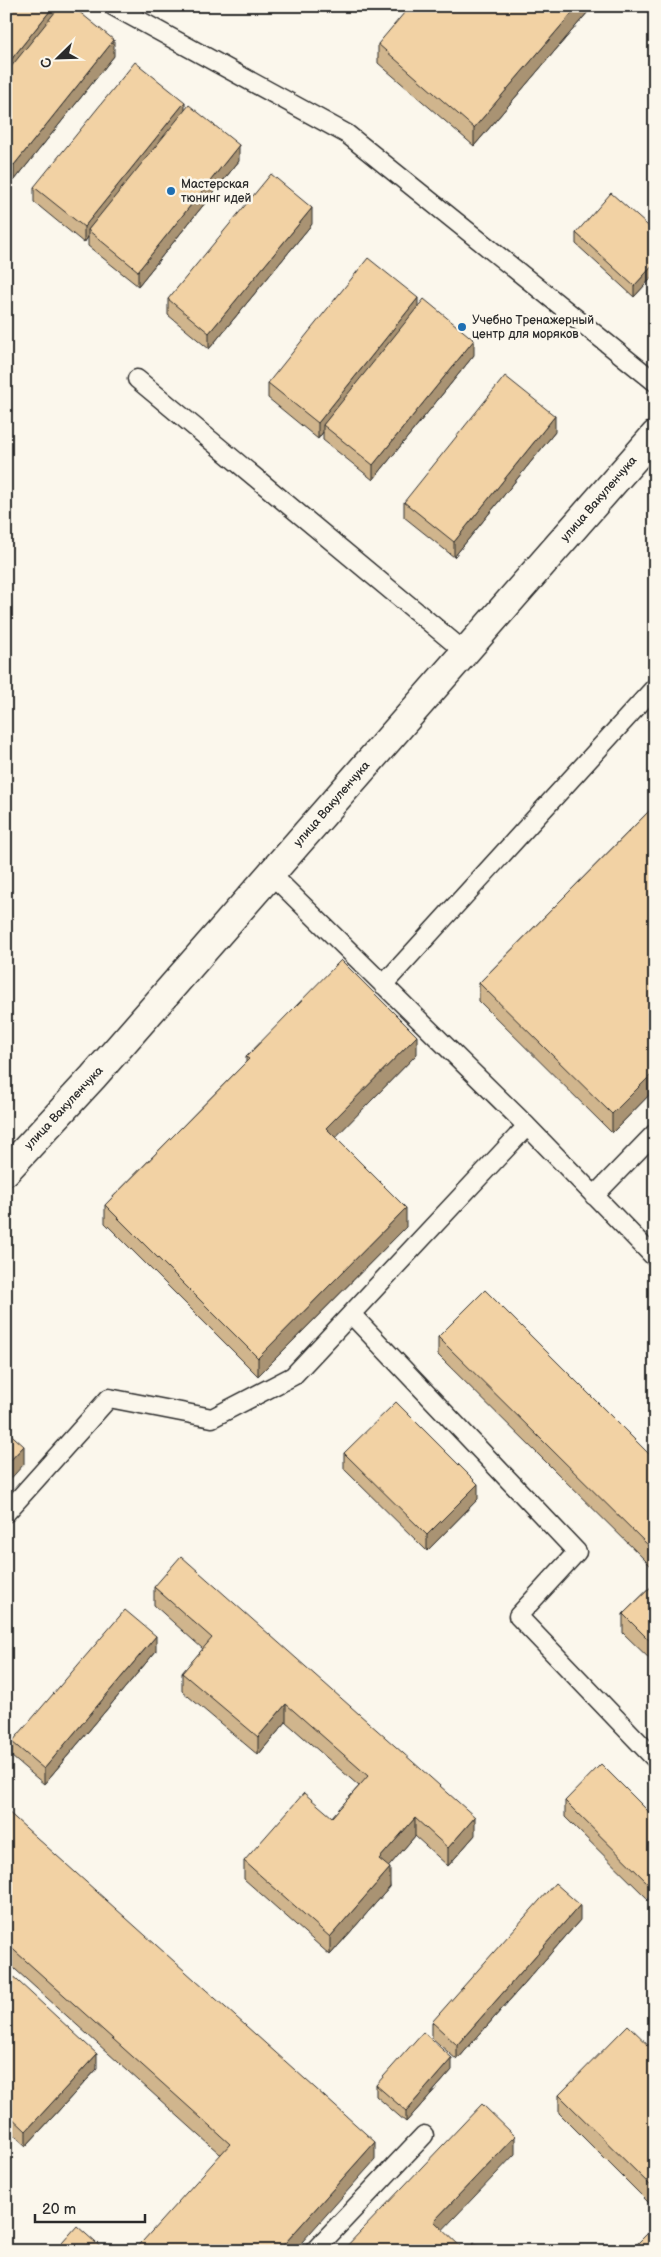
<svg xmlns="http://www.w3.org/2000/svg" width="661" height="2257" viewBox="0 0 661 2257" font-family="'Balsamiq Sans',sans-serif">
<rect width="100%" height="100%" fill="#fbf7ec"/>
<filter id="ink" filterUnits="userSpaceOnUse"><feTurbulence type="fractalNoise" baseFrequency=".02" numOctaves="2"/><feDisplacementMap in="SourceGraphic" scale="10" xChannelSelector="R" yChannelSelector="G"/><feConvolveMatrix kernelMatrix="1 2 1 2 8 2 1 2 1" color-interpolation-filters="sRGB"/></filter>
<g filter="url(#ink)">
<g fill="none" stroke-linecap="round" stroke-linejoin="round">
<defs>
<path id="service" d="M113,6l234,128 308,248
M137,379l328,273
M383,985l272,-298
M527,1126l128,132
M594,1196l61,-63
M351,1314l226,238 -59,64 137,143
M6,1513l103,-115 103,20 81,-42 234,-250 -256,-252
M314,2251l110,-116"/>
<path id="minor" d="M6,1171l87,-94 562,-642"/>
</defs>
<use href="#service" stroke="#2b2b2b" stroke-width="21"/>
<use href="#minor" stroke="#2b2b2b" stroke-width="31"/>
<use href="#service" stroke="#fbf7ec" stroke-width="18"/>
<use href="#minor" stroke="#fbf7ec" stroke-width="28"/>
</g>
<path fill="#d0b58d" stroke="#2b2b2b" d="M6,6l108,50 -100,125 -8,-6z
M593,6l-119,140 -96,-83v-19z
M185,110l54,51 -101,125 -50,-40v-9l-4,6 -50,-41v-15z
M312,224l-103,125 -41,-34v-16z
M655,232v42l-21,23 -58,-53v-11z
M418,307l56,48 -101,125 -50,-40v-8l-5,7 -50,-41v-15z
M555,432l-101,125 -50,-40v-15z
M655,805v284l-43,44 -133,-132v-18z
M417,1054l-82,83 71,90 -148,149 -153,-153v-18l141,-143v-5z
M438,1337l217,123v110l-217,-215z
M344,1453l134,46 -51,52 -83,-82z
M655,1583v81l-32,-31v-19z
M154,1587l321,248 -27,31 -33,-30 -27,31 2,20 -60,68 -86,-76v-18l88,-44 27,-31 -73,-64 -28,33 -76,-64v-18l21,-24 -49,-44z
M156,1651l-112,133 -32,-27v-15z
M565,1801l90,17v88l-90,-89z
M6,1810l369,350 -155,-6 -214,-193z
M580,1920l-123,140 -25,-22v-16z
M6,1970l91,99 -71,77 -20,-18z
M655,2051v158l-96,-96v-18z
M452,2070l-46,52 -30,-26v-11z"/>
<path fill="#a99373" stroke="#2b2b2b" d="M54,6h8l-56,75v-15z
M578,6h15l-119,140v-18z
M114,40v16l-100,125v-16z
M185,102v15l-97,113v7l-4,6v-16z
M239,145v16l-101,125v-15z
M312,208v16l-103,125v-16z
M655,263v11l-21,23v-11z
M418,298v15l-95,112v7l-5,7v-16z
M474,340v15l-101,125v-15z
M555,416v16l-101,125v-15z
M417,1036v18l-91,93v-19z
M655,1071v18l-43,44v-19z
M406,1208v19l-148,149v-18z
M24,1446v18l-18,20v-19z
M478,1484v15l-51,52v-16z
M156,1636v15l-112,133v-15z
M286,1704v18l-28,33v-18z
M475,1817v18l-27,31v-18z
M415,1818v18l-36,42v-19z
M390,1868v19l-60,68v-18z
M580,1905v15l-123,140v-15z
M97,2054v15l-71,77v-15z
M452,2058v12l-46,52v-11z
M515,2136v18l-81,85v-18z
M375,2142v18l-81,91h-16z"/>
<path fill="#f2d2a4" stroke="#2b2b2b" d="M6,6h48l-48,60z
M60,6h12l42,34 -100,125 -8,-6v-86z
M410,6h168l-104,122 -96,-84z
M135,62l50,40 -101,125 -50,-40z
M189,105l50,40 -101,126 -50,-41z
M271,174l41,34 -103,125 -41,-34z
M611,193l44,39v31l-21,23 -58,-53z
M368,258l50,40 -100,125 -50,-40z
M424,299l50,41 -101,125 -50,-40z
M505,376l50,40 -101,126 -50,-40z
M655,805v266l-43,43 -133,-131z
M341,960l76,76 -91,92 80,80 -148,150 -153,-153 144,-146 -3,-2z
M485,1290l170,170v92l-217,-215z
M396,1402l82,82 -51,51 -83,-82z
M6,1430l18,16 -18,19z
M181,1556l294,261 -27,31 -33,-30 -36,41 11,9 -60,69 -86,-76 60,-68 28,24 36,-41 -82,-72 -28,33 -76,-64 30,-35 -58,-51z
M655,1583v63l-32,-32z
M125,1610l31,26 -112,133 -32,-27z
M601,1764l54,54v72l-90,-89z
M6,1810l369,332 -97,109h-144l96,-107 -224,-201z
M555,1883l25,22 -123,140 -25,-23z
M6,1970l91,84 -71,77 -20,-19z
M628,2025l27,26v139l-96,-95z
M423,2032l29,26 -46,53 -30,-26z
M482,2104l33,32 -81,85 31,30h-123z
M77,2226l28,25h-50z
M649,2232l6,6v13h-25z
M474,2243l9,8h-16z"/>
</g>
<g fill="#1f6fb2" stroke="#fbf7ec" stroke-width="2">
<circle cx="171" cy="191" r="5"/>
<circle cx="462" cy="327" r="5"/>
</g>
<g text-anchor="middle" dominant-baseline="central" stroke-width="5" stroke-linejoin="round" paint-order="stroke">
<g font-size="12" fill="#2b2b2b" stroke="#fbf7ec" text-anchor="start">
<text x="181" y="184">Мастерская<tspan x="181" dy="14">тюнинг идей</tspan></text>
<text x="472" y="320">Учебно Тренажерный<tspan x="472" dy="14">центр для моряков</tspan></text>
</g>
<g font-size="12" fill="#2b2b2b" stroke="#fbf7ec">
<text transform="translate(599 499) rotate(-49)">улица Вакуленчука</text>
<text transform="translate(332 804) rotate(-49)">улица Вакуленчука</text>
<text transform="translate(64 1108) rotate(-47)">улица Вакуленчука</text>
</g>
</g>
<rect width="661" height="2257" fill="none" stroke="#fbf7ec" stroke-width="25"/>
<rect x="12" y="12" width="636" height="2232" fill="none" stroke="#2b2b2b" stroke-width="2" filter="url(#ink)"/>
<g transform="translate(58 58) rotate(247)" stroke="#fbf7ec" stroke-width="4" paint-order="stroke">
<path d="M0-4L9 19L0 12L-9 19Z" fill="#2b2b2b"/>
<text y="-8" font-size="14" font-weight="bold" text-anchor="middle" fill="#2b2b2b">С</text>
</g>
<path d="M35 2214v8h110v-8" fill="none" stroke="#2b2b2b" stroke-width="2.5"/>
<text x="42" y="2214" font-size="15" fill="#2b2b2b" stroke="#fbf7ec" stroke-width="4" paint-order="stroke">20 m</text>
</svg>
